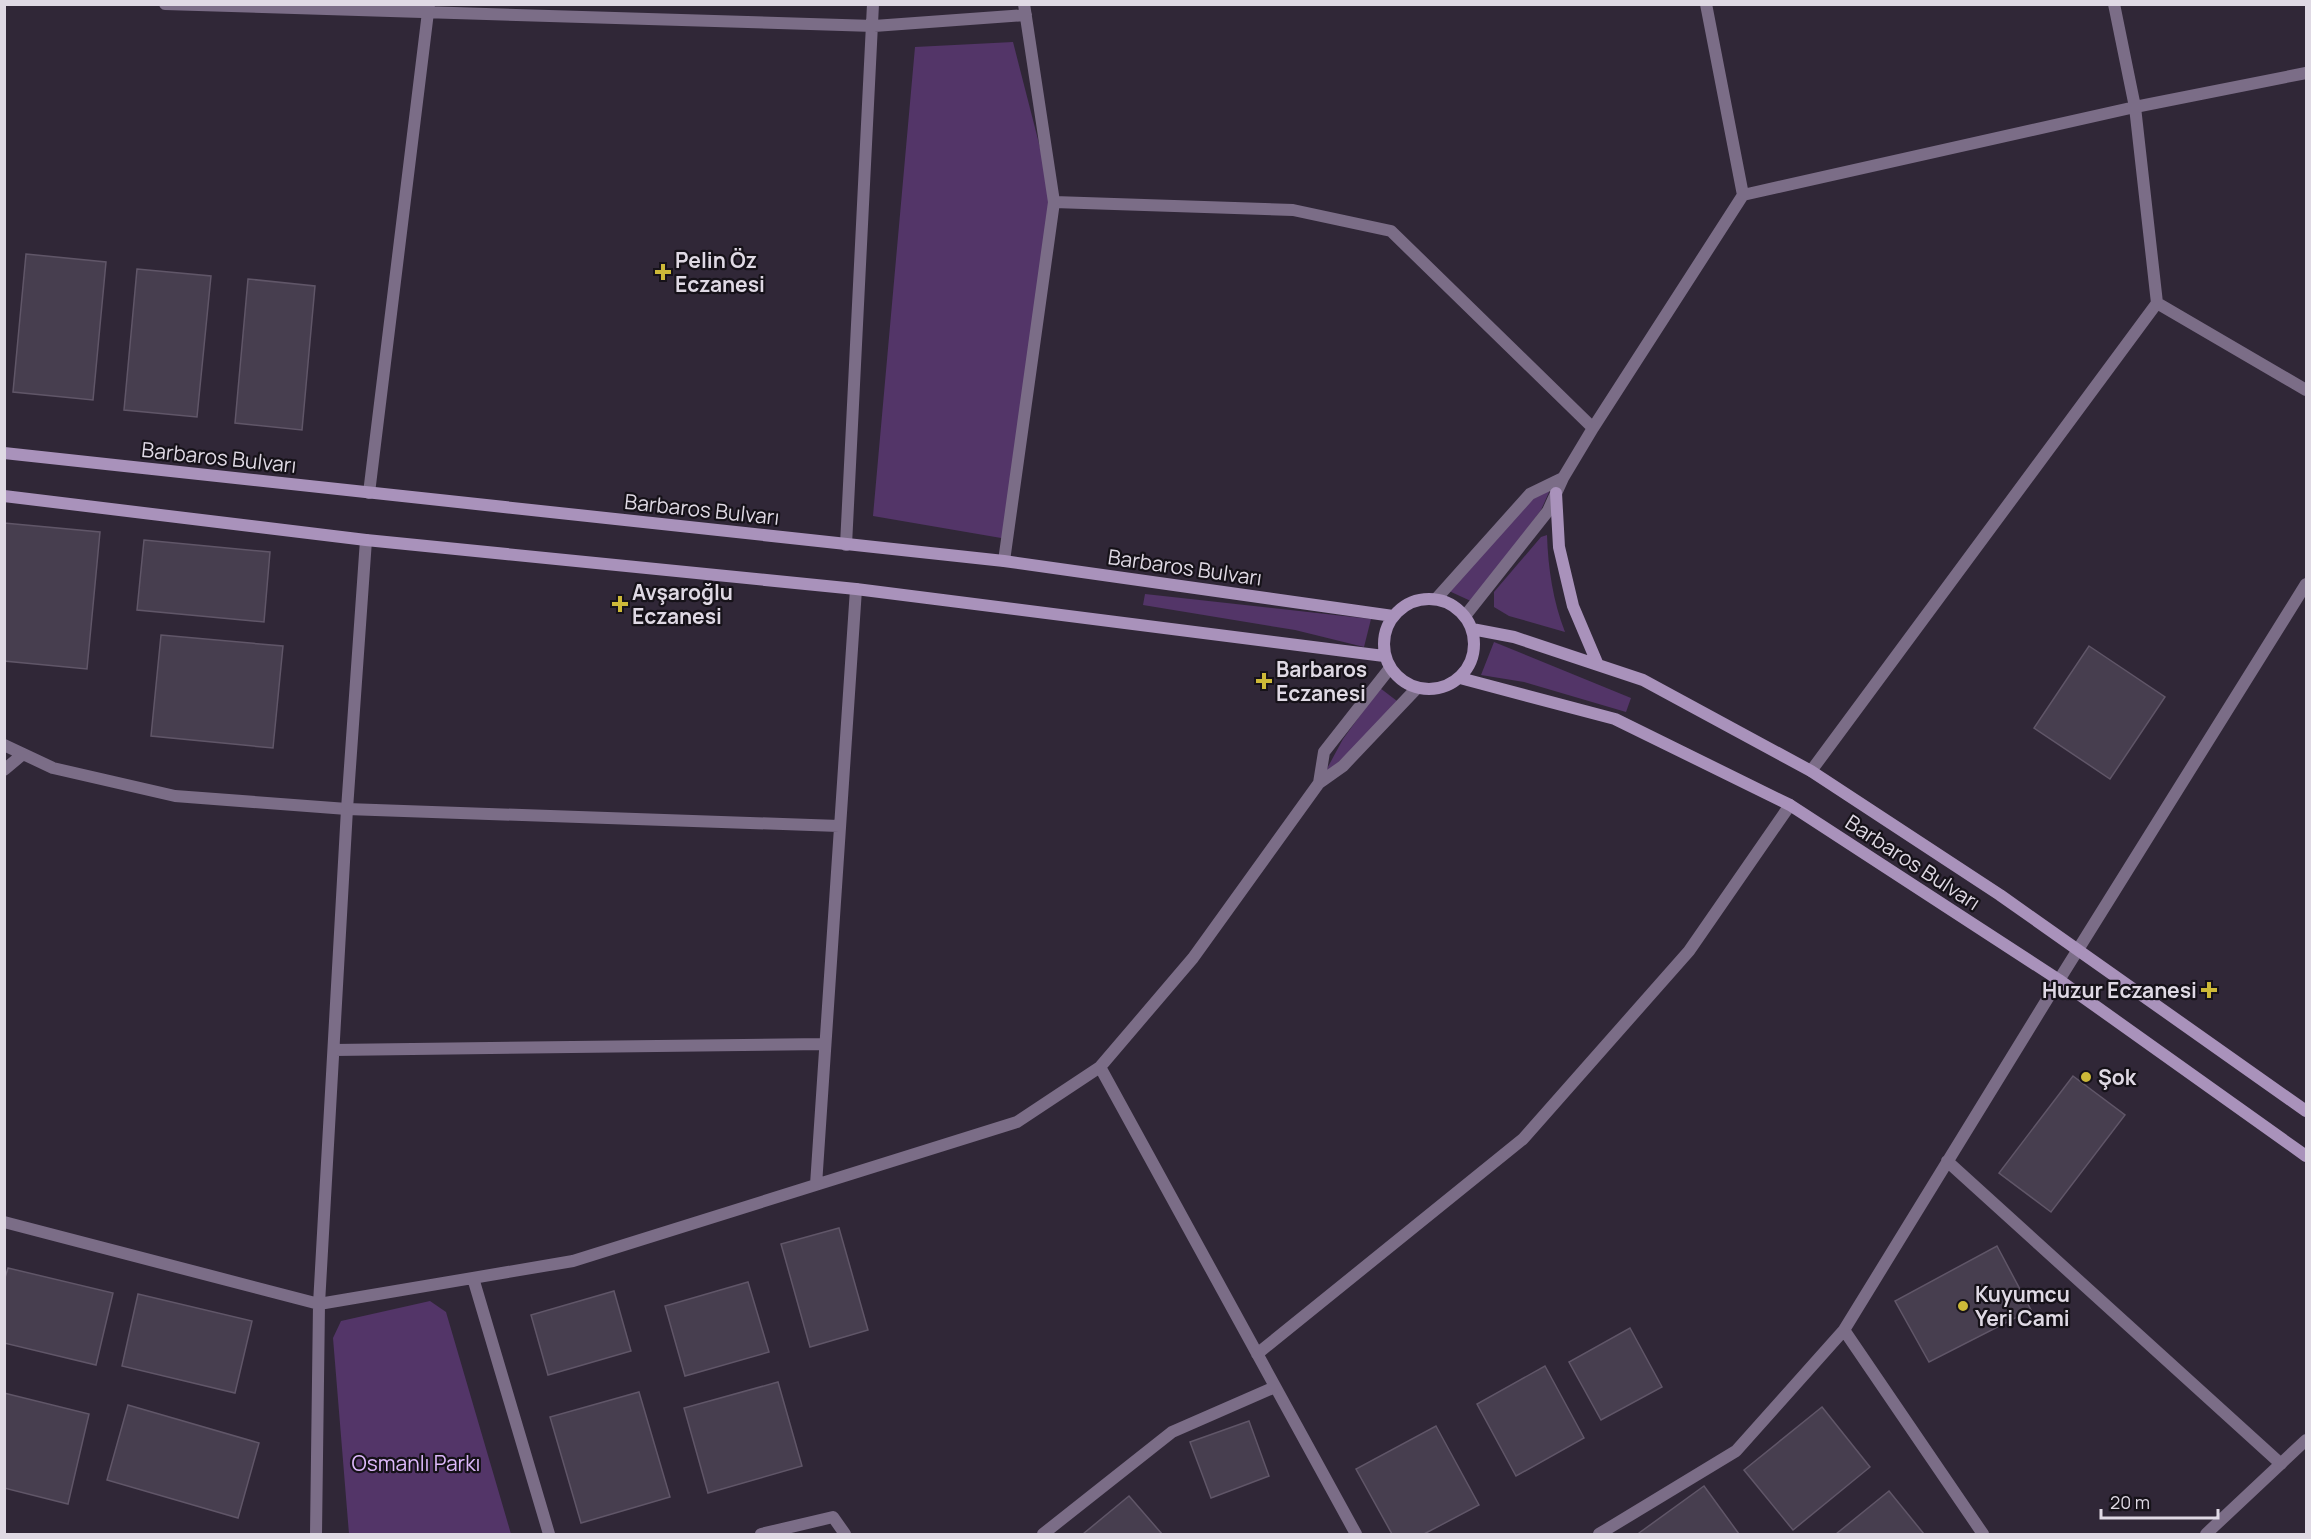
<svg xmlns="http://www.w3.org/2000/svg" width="2311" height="1539" viewBox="0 0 2311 1539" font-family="Manrope,sans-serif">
<rect width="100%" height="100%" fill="#302737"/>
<path fill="#533568" d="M1013,42l41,160 -47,337 -134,-23 42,-469z
M1550,490l-9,20 -68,92 -24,-11 82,-91z
M1547,535c1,33 6,66 18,97l-56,-16 -15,-9v-15l47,-55z
M1145,594l226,25 -7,28 -69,-17 -152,-25z
M1494,642l137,56 -5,14 -102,-30 -43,-7z
M1380,688l17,13 -43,47 -31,28 20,-37z
M430,1301l16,11 65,222h-162l-16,-196 8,-17z"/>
<path fill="#473e4f" stroke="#605668" stroke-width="1.5" d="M26,254l80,8 -13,138 -80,-8z
M137,269l74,7 -14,141 -73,-7z
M248,279l67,7 -13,144 -67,-7z
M4,523l96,9 -13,137 -83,-8z
M144,540l126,12 -6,70 -127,-12z
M161,635l122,11 -10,102 -122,-12z
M2089,646l76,51 -55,82 -76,-51z
M2073,1076l52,39 -74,97 -52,-39z
M839,1228l29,102 -58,17 -29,-103z
M1997,1246l34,64 -102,52 -34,-61z
M8,1268l105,25 -17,72 -92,-22v-62z
M748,1282l21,70 -84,24 -20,-70z
M614,1291l17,60 -83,24 -17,-60z
M138,1294l114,27 -17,72 -113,-27z
M1630,1328l32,59 -61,33 -32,-58z
M1545,1366l39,72 -68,38 -39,-72z
M778,1382l24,84 -94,27 -24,-85z
M639,1392l31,105 -89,26 -31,-106z
M4,1393l85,21 -21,90 -64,-16z
M128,1405l131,38 -21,75 -131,-38z
M1822,1407l48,60 -77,63 -49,-60z
M1249,1421l20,55 -58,22 -21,-56z
M1436,1426l43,79 -55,29h-32l-36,-65z
M1704,1486l35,48h-99l-1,-1z
M1889,1491l35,43h-88z
M1129,1496l33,38h-79z"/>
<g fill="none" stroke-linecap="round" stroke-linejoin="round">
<path stroke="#7b6d87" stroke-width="12" d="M4,745l49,23 122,28 172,13
M4,770l19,-16"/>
<path stroke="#7b6d87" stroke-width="12" d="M165,4l709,22 152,-11
M1024,4l30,198 239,8 98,21 202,197
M2114,4l21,103 22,196 149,87
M1743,195l392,-88 171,-34
M369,493l60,-489
M846,545l27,-541
M1004,561l50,-359
M1436,599l94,-105 33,-16
M1465,616l83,-105 15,-33 30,-50 150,-233 -37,-191
M1811,771l346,-468
M1319,783l5,-31 66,-84
M347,809l492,17
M334,1050l491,-6
M1100,1067l256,467
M1947,1161l334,303
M816,1185l40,-596
M4,1222l315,82 254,-43 444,-139 83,-55 93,-109 126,-175 24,-17 74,-78
M473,1278l76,256
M1844,1330l139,204
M1257,1354l266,-215 166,-188 101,-146
M316,1534l3,-230 28,-495 19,-269
M761,1534l72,-17 12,17
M1043,1534l129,-102 103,-45
M1599,1534l137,-83 108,-121 215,-350 247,-396
M2206,1534l100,-94"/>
<path stroke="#a992bb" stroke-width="12" d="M4,453l1000,108 389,55
M1556,493l3,54 14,59 25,59
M4,496l362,44 490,49 528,67
M1384 644a45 45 0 1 1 90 0a45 45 0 1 1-90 0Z
M1472,629l42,8 129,43 168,91 189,124 306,216
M1460,678l155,41 175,86 269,175 247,176"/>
</g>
<g fill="#cdb938" stroke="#161219" stroke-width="2">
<path d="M660 263h6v6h6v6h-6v6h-6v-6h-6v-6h6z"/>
<path d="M617 595h6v6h6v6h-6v6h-6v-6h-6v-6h6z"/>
<path d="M1261 672h6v6h6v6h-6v6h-6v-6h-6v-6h6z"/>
<path d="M2206 981h6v6h6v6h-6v6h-6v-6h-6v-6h6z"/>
<circle cx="2086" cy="1077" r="6"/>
<circle cx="1963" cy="1306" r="6"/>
</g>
<g text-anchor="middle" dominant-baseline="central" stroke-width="4.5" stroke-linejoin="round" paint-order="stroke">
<g font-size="21" font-weight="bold" fill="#dfd9e4" stroke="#161219" text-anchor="start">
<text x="675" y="260">Pelin Öz<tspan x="675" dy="24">Eczanesi</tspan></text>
<text x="632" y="592">Avşaroğlu<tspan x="632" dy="24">Eczanesi</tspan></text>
<text x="1276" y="669">Barbaros<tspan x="1276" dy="24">Eczanesi</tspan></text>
<text x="2197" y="990" text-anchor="end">Huzur Eczanesi</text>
<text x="2098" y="1077">Şok</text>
<text x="1975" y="1294">Kuyumcu<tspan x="1975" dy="24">Yeri Cami</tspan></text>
</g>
<g font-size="21" fill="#dfd9e4" stroke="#161219">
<text transform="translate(219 457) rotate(6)">Barbaros Bulvarı</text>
<text transform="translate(702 509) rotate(6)">Barbaros Bulvarı</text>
<text transform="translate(1185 567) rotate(8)">Barbaros Bulvarı</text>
<text transform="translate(1913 862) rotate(33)">Barbaros Bulvarı</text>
</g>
<g font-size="21" fill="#deb9fb" stroke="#161219">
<text x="416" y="1463">Osmanlı Parkı</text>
</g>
</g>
<rect width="2311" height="1539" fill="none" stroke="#dfd9e4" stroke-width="12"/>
<path d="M2101 1509v9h117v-9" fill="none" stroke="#dfd9e4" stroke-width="3"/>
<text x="2110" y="1509" font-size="18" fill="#dfd9e4" stroke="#161219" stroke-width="4.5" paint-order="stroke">20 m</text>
</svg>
